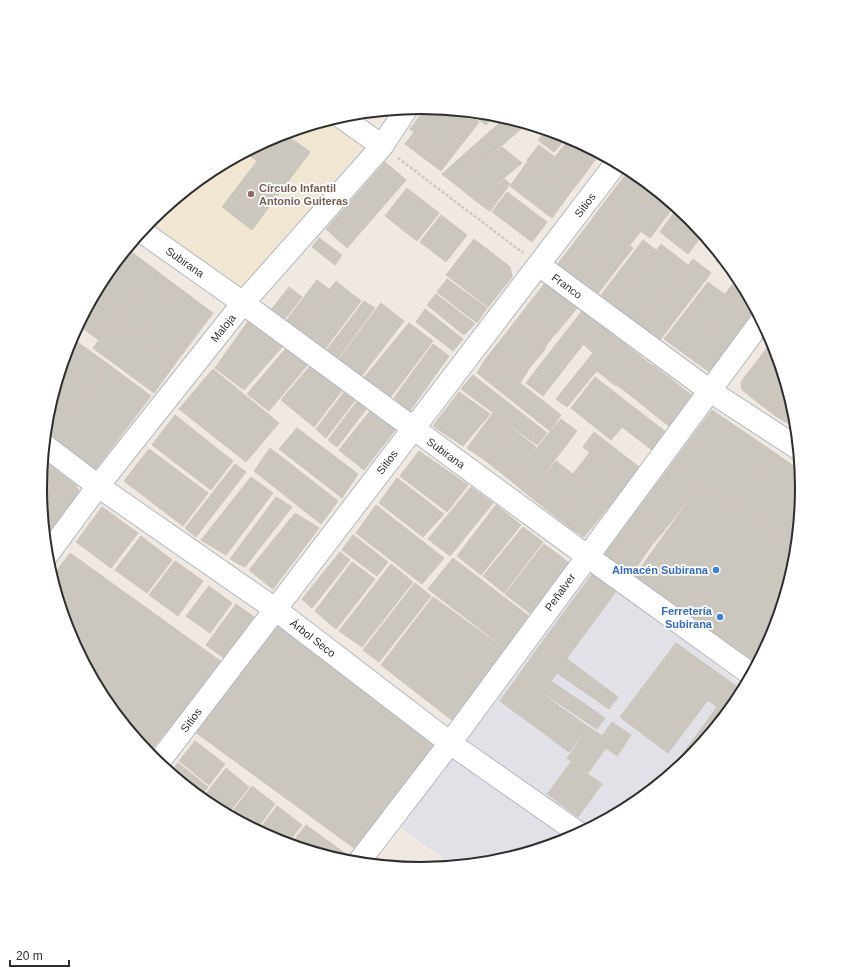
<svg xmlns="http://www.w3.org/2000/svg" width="843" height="976" viewBox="0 0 843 976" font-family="Arial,sans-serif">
<rect width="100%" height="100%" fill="#efe9e1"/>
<path fill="#e3e1e8" d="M589,565l156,123 -6,12 -48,58 -58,47 -42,23 -131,-92z
M454,754l118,84 -76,24 -41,4 -54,-38z"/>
<path fill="#f0e6d1" d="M329,119l35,26 -123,144 -94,-65 63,-53 66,-36z"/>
<path fill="#cbc7bf" stroke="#cbc5ba" d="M427,107l38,4 14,11 -13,17 -40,-31z
M426,108l40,31 -16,20 -40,-30z
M468,111l27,3 -9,11z
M506,117l22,6 -72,62 -14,-11z
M547,129l21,7 -14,16 -16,-12z
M414,132l36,27 -9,12 -36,-27z
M284,133l26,19 -58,78 -30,-23 55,-72z
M571,137l29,16 -18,25 -27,-21z
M264,142l5,3 -12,16 -12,-9z
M539,145l43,33 -12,15 -43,-33z
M502,147l20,16 -46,38 -20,-16z
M528,161l42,32 -18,25 -42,-32z
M385,162l21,18 -59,68 -21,-19z
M630,169l45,36 -25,33 -46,-35z
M505,179l5,5 -20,27 -14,-10z
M407,188l32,25 -22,28 -32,-25z
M507,192l40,30 -15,20 -40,-30z
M604,203l37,28 -11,14 -37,-27z
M678,207l13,11 13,15 -16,21 -28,-22z
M441,215l26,20 -21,27 -26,-20z
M593,218l40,30 -20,26 -40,-30z
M319,238l23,17 -7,10 -23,-18z
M474,239l36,28 2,10 -24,30 -42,-32z
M643,240l13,10 -42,55 -13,-10z
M573,244l40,30 -17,22 -40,-30z
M661,244l27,21 -46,61 -28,-20z
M127,249l2,1 -37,50 12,-24z
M129,250l24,18 -54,72 -21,-15 14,-25z
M721,254l14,18 -2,2 -17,-13z
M693,259l18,14 -51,67 -18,-14z
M153,268l25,19 -39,52 -25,-19z
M739,276l19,37 -3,4 -31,-22z
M447,279l40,29 -10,15 -40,-31z
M317,280l12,9 -32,41 -11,-9z
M336,281l25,20 -37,49 -26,-20z
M708,282l47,35 -23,31 -47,-36z
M545,283l32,25 -22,27 -31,-25z
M178,287l35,26 -39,52 -35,-26z
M289,287l13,10 -18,23 -13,-10z
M436,294l39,30 -11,11 -37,-30z
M364,301l11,7 -38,51 -11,-8z
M381,303l23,18 -44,57 -22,-18z
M425,309l38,30 -10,12 -37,-29z
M524,310l30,25 -9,12 -31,-24z
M582,311l17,13 -56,72 -17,-13z
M685,312l47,36 -20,26 -48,-35z
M114,320l60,45 -20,28 -61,-45z
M249,320l34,26 -39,44 -29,-22z
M409,323l24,18 -43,57 -27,-19z
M514,323l32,25 -19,23 -31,-25z
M599,324l22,17 -54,66 -11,-8 37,-46 -10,-9z
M72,338l36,26 -57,76 -6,-4 2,-23 22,-70z
M773,340l17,53 -16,22 -32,-25 -1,-8z
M621,341l19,15 -24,30 -19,-15z
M433,344l16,12 -40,56 -15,-14z
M496,346l32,25 -8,12 -33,-26z
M287,347l22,16 -40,48 -22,-17z
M640,356l13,10 -23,29 -13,-10z
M487,357l74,58 -11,16 -73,-58z
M108,364l43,32 -57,75 -43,-31z
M311,365l32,24 -29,38 -33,-27z
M653,365l41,32 -24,30 -40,-32z
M213,369l66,54 -33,39 -67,-53z
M473,375l74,58 -10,12 -76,-56z
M595,377l72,56 -15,17 -30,-23 -11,13 -40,-32z
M345,391l11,8 -30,39 -10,-9z
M459,392l31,22 -27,32 -30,-20z
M790,393l6,21 1,15 -23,-14z
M358,400l10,7 -31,40 -9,-7z
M712,410l63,43 -37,55 -37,-25 -27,-22z
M370,411l26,18 -32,41 -25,-20z
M493,413l19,15 -26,33 -19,-13z
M175,415l58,46 -22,29 -59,-45z
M561,419l16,12 -49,64 -18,-15z
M297,428l61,46 -16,24 -63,-49z
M512,428l24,19 -26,33 -24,-19z
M594,432l45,35 -11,15 -45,-35z
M270,448l68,53 -17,23 -67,-53z
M149,449l59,44 -25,33 -59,-45z
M419,451l49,34 -21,27 -47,-36z
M590,452l38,30 -17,22 -38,-30z
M775,453l26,18 2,17 -6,60 -59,-40z
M556,461l27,21 -27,35 -28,-22z
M674,461l27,22 -38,49 -28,-19z
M49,464l15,12 -22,29 -2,-17 1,-14z
M235,464l11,8 -50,65 -11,-9z
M64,476l12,9 4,9 -23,31 -14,-12 -1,-8z
M251,477l22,16 -47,62 -25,-15z
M397,478l47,36 -21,23 -44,-34z
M583,482l16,12 -27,35 -16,-12z
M701,483l96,65 -1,15 -22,71 -18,28 -122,-85z
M471,487l22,16 -43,53 -22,-17z
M599,494l12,10 -27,33 -12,-8z
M276,497l16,10 -47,60 -15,-8z
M376,505l68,53 -22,26 -66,-51z
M496,505l25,20 -40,50 -24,-19z
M102,507l36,26 -27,35 -35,-26z
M295,513l24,15 -46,61 -24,-19z
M635,513l28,19 -12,14 -27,-18z
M43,514l14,11 -12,16z
M523,527l20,15 -39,51 -21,-17z
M624,528l27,18 -19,28 -28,-19z
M353,535l35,27 -11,14 -35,-26z
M141,536l31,24 -25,33 -32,-23z
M544,544l25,19 -37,52 -27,-21z
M340,552l10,8 -38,48 -10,-9z
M70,553l153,110 -75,91 -44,-54 -35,-66 -17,-57z
M453,558l77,59 -25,31 -77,-59z
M175,561l28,20 -25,35 -29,-21z
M352,562l23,17 -39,50 -21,-18z
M391,564l22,18 -51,65 -23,-16z
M593,573l24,17 -50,68 -24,-17z
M415,583l16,13 -52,66 -16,-12z
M209,586l23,17 -22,30 -24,-17z
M433,597l72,52 -52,72 -72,-56z
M236,604l18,13 -30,41 -18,-13z
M279,624l165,120 -86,107 -163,-119z
M543,641l75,56 -9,12 -52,-36 -6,8 54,37 -8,11 -79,-53z
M676,643l67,48 -4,9 -48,58 -10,8 -5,-3 41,-56 -9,-7 -40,53 -48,-36z
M518,676l70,51 -19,25 -69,-51z
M612,722l19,13 -14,21 -11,-8 -18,25 -21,-15 22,-31 13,9z
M195,741l30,23 -16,21 -30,-24z
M571,762l31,22 -24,33 -31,-23z
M178,763l30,24 -8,10 -30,-24z
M226,768l23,19 -22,28 -25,-16z
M252,786l23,18 -19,26 -27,-14z
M649,787l4,2 -14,12z
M277,806l25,19 -15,19 -12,-4 -17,-9z
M306,825l40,29 -5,6 -51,-15z"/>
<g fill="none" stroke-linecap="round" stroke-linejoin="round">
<defs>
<path id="minor" d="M340,116l42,30
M141,231l102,72 344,253 165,119
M539,265l171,126 89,58
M44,445l54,41 177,123 175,134 130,91
M47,555l51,-69 145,-183 139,-157 25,-38
M158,763l459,-601
M358,863l92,-120 312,-423"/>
</defs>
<use href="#minor" stroke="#b4b7c1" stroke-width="24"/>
<path stroke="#c9c9c9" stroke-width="2.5" stroke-dasharray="3 2" stroke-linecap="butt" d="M398,158l125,95"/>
<use href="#minor" stroke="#fff" stroke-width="22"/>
</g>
<circle fill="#8d6e63" stroke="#fff" stroke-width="1.5" cx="251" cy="194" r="4"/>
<g fill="#3f7fe0" stroke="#fff" stroke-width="1.5">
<circle cx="716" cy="570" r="4"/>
<circle cx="720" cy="617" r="4"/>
</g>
<g text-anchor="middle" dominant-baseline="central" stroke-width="3.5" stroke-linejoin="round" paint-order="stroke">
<g font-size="11" font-weight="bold" fill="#785e54" stroke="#fff" text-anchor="start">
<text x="259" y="188">Círculo Infantil<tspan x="259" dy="13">Antonio Guiteras</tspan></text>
</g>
<g font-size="11" fill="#2e2e2e" stroke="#fff">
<text transform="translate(585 205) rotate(-53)">Sitios</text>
<text transform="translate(185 262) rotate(35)">Subirana</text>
<text transform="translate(567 286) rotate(36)">Franco</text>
<text transform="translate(223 328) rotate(-51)">Maloja</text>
<text transform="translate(446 453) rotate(36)">Subirana</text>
<text transform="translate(387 462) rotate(-53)">Sitios</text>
<text transform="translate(560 592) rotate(-54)">Peñalver</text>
<text transform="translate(313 638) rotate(38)">Árbol Seco</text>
<text transform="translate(191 720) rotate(-53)">Sitios</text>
</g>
<g font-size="11" font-weight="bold" fill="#366cbe" stroke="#fff" text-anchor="end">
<text x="708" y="570">Almacén Subirana</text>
<text x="712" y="611">Ferretería<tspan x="712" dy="13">Subirana</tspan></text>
</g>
</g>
<path d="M0 0H843V976H0ZM47 488a374 374 0 1 1 748 0a374 374 0 1 1-748 0Z" fill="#fff" fill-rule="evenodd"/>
<path fill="none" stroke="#2e2e2e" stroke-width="2" d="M47 488a374 374 0 1 1 748 0a374 374 0 1 1-748 0Z"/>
<path d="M10 960v6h59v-6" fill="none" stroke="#2e2e2e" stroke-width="2"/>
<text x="16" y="960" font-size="12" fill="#2e2e2e" stroke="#ffffff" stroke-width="3" paint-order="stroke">20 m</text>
</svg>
